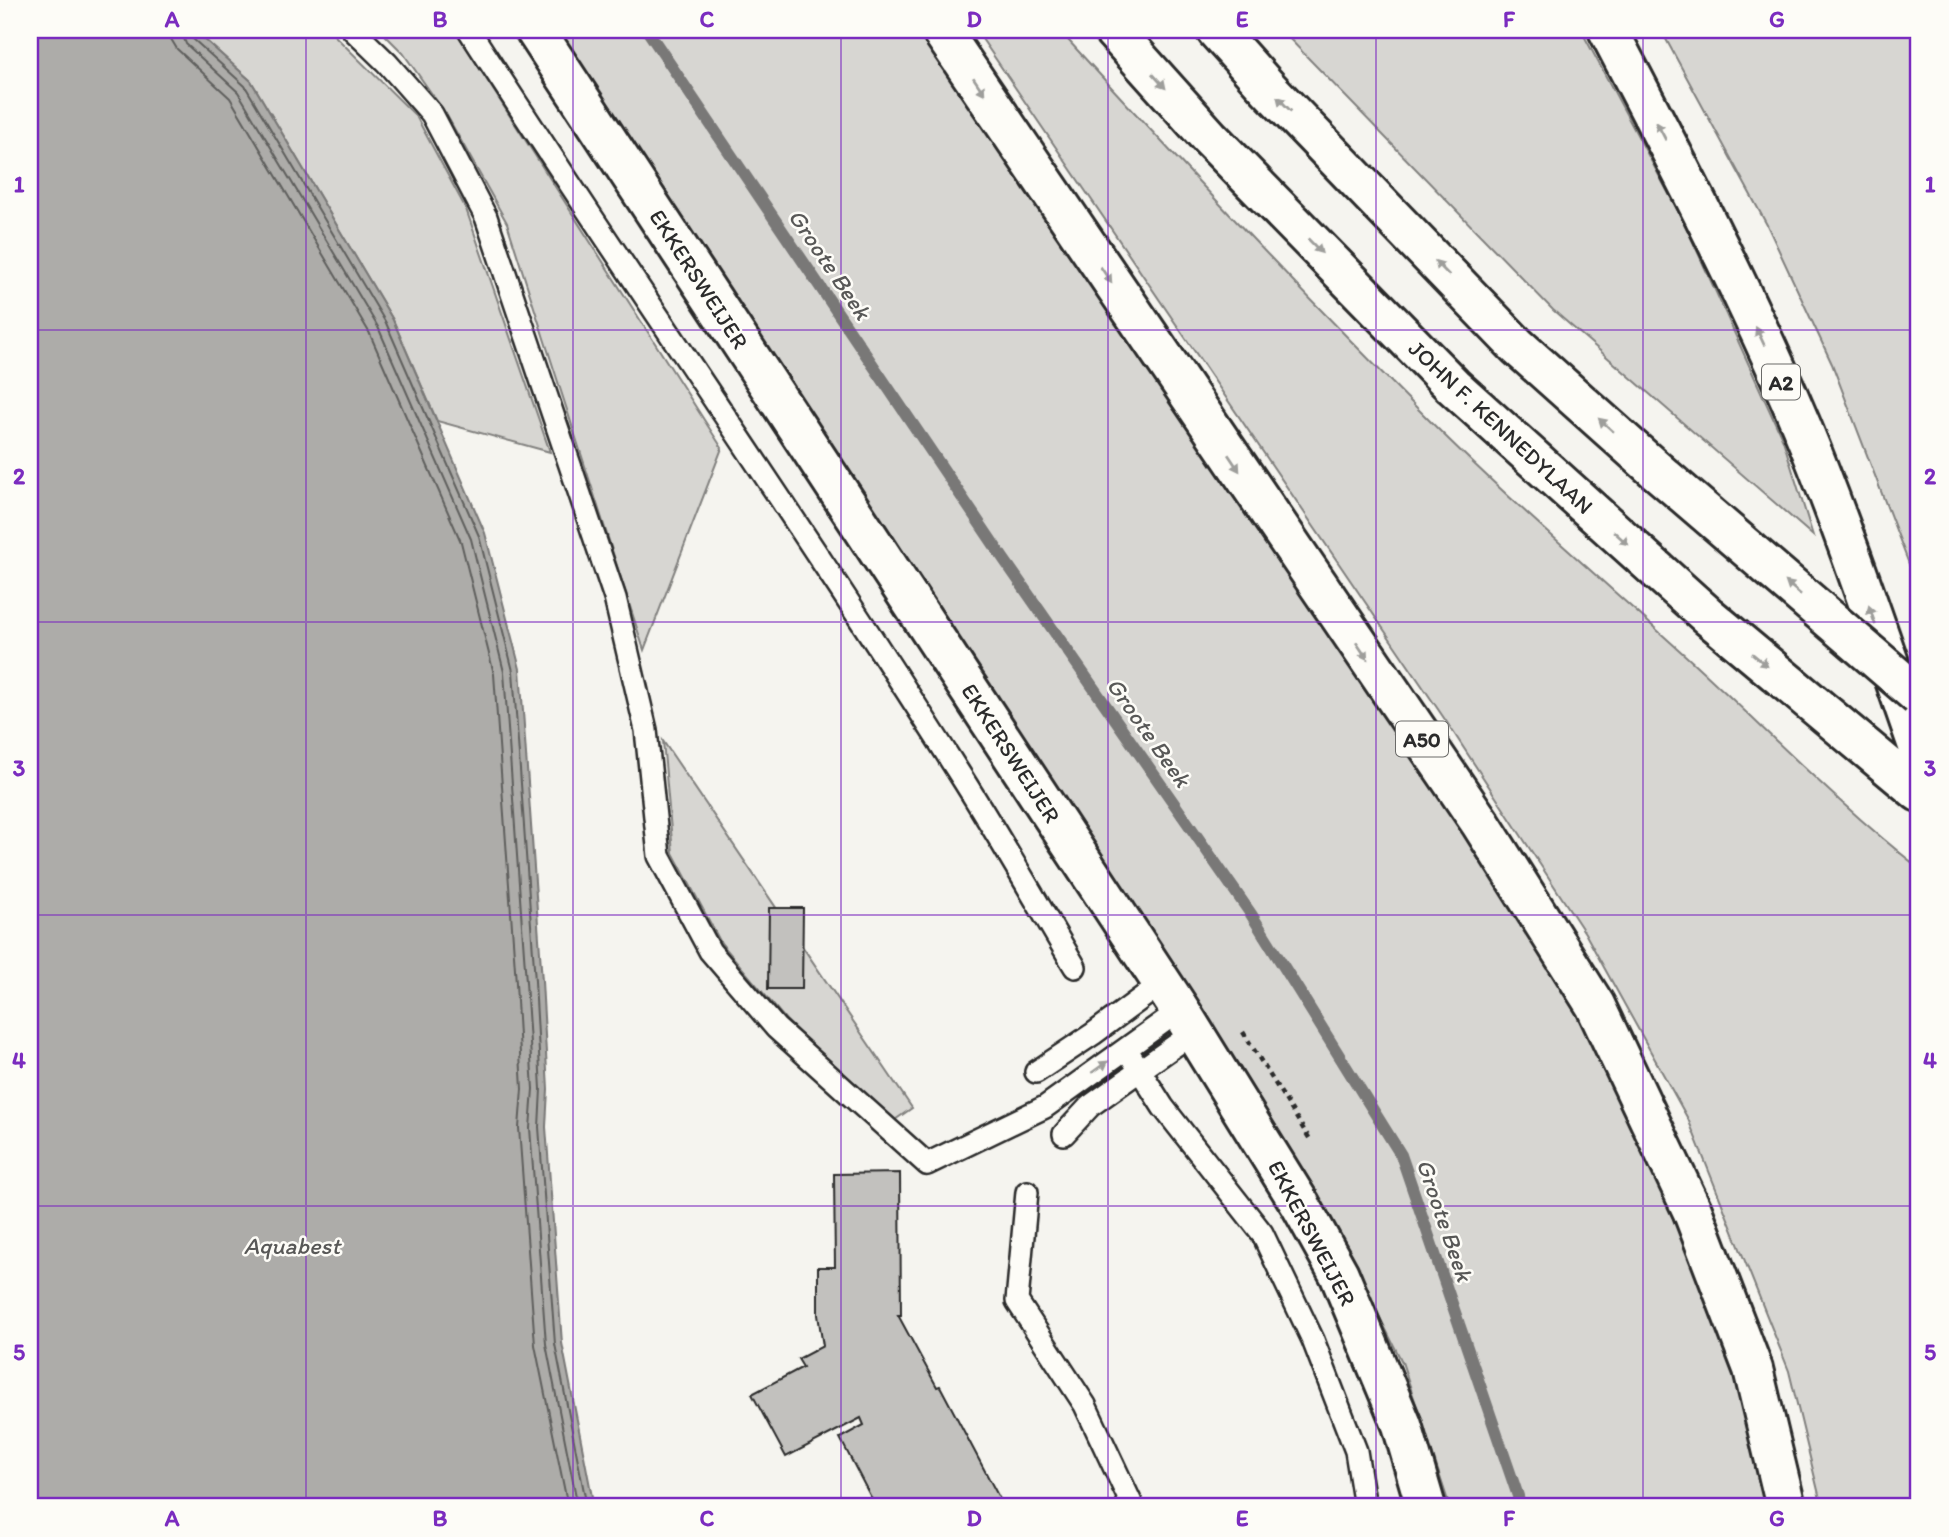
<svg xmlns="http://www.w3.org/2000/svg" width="1949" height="1537" viewBox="0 0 1949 1537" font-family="Itim,sans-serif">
<rect width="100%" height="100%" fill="#f5f4ef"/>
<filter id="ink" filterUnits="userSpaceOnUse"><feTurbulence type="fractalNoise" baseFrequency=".0143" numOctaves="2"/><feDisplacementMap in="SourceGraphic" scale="14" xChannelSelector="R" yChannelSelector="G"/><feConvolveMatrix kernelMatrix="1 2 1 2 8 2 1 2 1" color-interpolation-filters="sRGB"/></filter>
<g filter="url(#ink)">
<path fill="#d7d6d2" stroke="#81807e" stroke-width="2" d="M194,30h135l87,86 50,93 84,243 -113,-31 -44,-101 -142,-239z
M380,30h75l267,418 -78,202 -137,-427 -61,-109 -43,-61z
M554,30h366l431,630 231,356 93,200 61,159 32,132h-318l-48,-145 -83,-167 -161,-255z
M976,30h83c120,132 243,263 370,390 82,82 171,158 258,237 77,70 150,147 232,211v639h-97l-33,-136 -101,-252 -103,-186 -139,-212z
M1281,30h300l104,194 98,216 30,96 -260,-226z
M1661,30h258v560l-87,-226 -65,-139z
M663,741l249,367 -20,14 -106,-102 -65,-77 -48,-90z"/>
<path fill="#adaca9" stroke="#797877" stroke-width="2" d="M30,30h164l57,51 142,239 92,213 35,136 22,312 6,108 -2,38 16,216 32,164h-564z"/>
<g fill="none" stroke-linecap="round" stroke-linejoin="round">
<path stroke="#5f5f5d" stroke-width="2" d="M170,30l1,9 6,10 53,49 139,234 92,210 33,132 22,309 6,106 -3,39 16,217 33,162
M181,30l5,14 52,48 140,235 93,212 33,133 22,310 7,107 -3,39 16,216 32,163
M190,30l2,8 53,48 141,237 93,213 34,135 22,310 6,108 -2,38 16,217 32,163"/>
<path stroke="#797877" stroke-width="12" d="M647,30l356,528 248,356 150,241 117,341 1,11"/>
</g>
<path fill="#c2c1be" stroke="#2b2b2b" stroke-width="2" d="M769,908h34l-1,81h-34z
M900,1173l1,142h-3l39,72 3,-1 64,121h-128l-36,-69 24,-13 -3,-7 -75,39 -34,-63 51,-27 -5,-8 25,-13 -5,-31v-48h17l-1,-93z"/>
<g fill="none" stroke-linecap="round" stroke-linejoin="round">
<defs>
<path id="service" d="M353,30l34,33 45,51 54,103 129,381 31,132 13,126 51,95 66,77 151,136 118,-57 135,-97
M469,30c160,248 330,490 488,740 41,64 79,131 118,197
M1127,1050l36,57 99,126 51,107 43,111 9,56
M1036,1072l57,-38 69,-51
M1064,1134l26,-28 104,-74
M1027,1192l-10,109 68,104 48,102"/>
<path id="minor" d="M535,30l645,980 120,194 39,70 63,151 24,82"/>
<path id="motorway" d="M941,30l540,794 114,181 97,205 61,159 33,138
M1113,30l96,107 244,249 255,230 211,176
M1216,30l53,59 248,257 140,125
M1608,30c68,130 136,260 193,395 44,106 80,216 118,324"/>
</defs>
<use href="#service" stroke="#2b2b2b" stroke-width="26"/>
<use href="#minor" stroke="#2b2b2b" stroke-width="44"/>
<use href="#motorway" stroke="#2b2b2b" stroke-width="44"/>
<path stroke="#2b2b2b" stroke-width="4.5" stroke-dasharray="5 5" stroke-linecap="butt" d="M1243,1032l68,109"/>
<use href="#service" stroke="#fdfcf7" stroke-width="21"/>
<use href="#minor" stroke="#fdfcf7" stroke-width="38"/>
<use href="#motorway" stroke="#fdfcf7" stroke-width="38"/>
<defs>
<path id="motorway-bridge" d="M1657,471l262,225"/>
</defs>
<use href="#motorway-bridge" stroke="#2b2b2b" stroke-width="44" stroke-linecap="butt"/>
<use href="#motorway-bridge" stroke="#fdfcf7" stroke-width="38"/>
</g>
<defs><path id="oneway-solid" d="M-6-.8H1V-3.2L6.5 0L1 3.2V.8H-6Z" transform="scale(1.75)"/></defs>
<g fill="#9e9e9b">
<use href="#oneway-solid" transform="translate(1159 81) rotate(48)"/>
<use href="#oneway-solid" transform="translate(979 86) rotate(56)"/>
<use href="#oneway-solid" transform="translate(1284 104) rotate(-134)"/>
<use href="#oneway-solid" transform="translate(1661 131) rotate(-118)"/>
<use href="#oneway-solid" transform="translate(1315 246) rotate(46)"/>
<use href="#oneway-solid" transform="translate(1442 268) rotate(-134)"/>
<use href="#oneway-solid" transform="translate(1106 275) rotate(56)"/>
<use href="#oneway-solid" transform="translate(1760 336) rotate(-115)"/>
<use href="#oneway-solid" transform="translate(1606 425) rotate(-138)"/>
<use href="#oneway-solid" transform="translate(1234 463) rotate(56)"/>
<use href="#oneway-solid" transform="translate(1621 538) rotate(42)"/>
<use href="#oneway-solid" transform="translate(1793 588) rotate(-139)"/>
<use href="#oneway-solid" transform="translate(1872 615) rotate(-109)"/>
<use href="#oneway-solid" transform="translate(1362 651) rotate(56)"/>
<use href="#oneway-solid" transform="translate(1760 660) rotate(40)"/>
<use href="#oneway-solid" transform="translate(1100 1067) rotate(-35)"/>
</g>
</g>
<path fill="none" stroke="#7b2cbf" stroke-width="2" stroke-opacity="0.55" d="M306,30v1477M573,30v1477M841,30v1477M1108,30v1477M1376,30v1477M1643,30v1477M30,330h1889M30,622h1889M30,915h1889M30,1206h1889"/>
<g text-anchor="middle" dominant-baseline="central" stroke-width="5" stroke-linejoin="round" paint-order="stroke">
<g fill="#fdfcf7" stroke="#6a6a68" stroke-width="2">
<rect x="1762" y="364.5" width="38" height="35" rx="5"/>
<rect x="1396" y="721.5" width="52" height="35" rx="5"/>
</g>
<g font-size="21" font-weight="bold" fill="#2b2b2b">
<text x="1781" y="382">A2</text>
<text x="1422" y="739">A50</text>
</g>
<g font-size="23" fill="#2b2b2b" stroke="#fdfcf7">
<text transform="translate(699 279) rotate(57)">EKKERSWEIJER</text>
<text transform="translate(1501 427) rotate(43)">JOHN F. KENNEDYLAAN</text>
<text transform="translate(1011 753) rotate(57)">EKKERSWEIJER</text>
<text transform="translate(1312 1233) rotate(62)">EKKERSWEIJER</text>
</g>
<g font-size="24" font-style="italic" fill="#585857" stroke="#fdfcf7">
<text transform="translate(830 264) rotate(56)">Groote Beek</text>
<text transform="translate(1149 732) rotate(55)">Groote Beek</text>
<text transform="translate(1445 1220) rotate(71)">Groote Beek</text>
<text x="292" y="1245">Aquabest</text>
</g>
</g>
<rect width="1949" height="1537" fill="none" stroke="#fdfcf7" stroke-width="77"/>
<rect x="38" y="38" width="1872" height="1460" fill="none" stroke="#7b2cbf" stroke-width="2.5"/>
<g font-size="23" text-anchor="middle" font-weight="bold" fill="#7b2cbf">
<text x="172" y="27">A</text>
<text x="440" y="27">B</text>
<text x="707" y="27">C</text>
<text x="974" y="27">D</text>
<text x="1242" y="27">E</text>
<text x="1509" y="27">F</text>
<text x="1777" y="27">G</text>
<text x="19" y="192">1</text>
<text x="1930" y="192">1</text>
<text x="19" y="484">2</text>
<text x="1930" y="484">2</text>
<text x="19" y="776">3</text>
<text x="1930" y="776">3</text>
<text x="19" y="1068">4</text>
<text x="1930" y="1068">4</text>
<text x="19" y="1360">5</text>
<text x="1930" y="1360">5</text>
<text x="172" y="1526">A</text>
<text x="440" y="1526">B</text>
<text x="707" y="1526">C</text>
<text x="974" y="1526">D</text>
<text x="1242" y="1526">E</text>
<text x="1509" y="1526">F</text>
<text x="1777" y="1526">G</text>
</g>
</svg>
